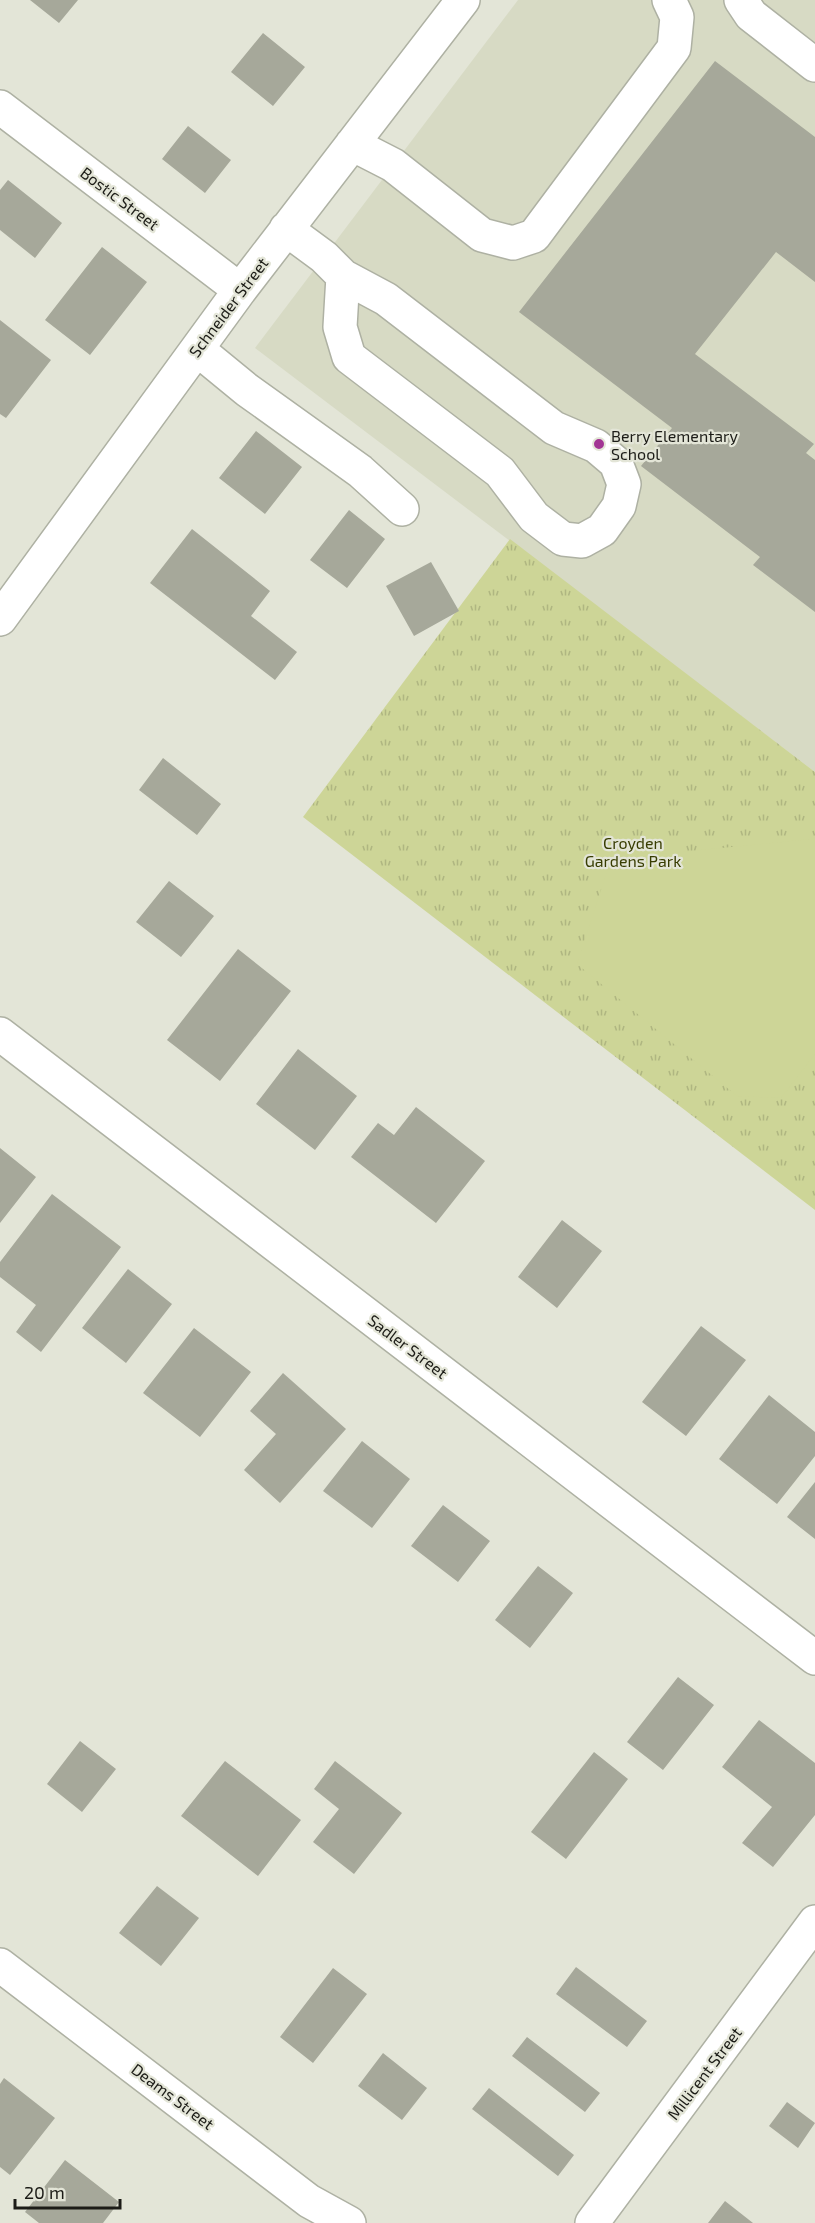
<svg xmlns="http://www.w3.org/2000/svg" width="815" height="2223" viewBox="0 0 815 2223" font-family="'Exo 2',sans-serif">
<defs>
<pattern id="park-tufts" width="24" height="20" patternUnits="userSpaceOnUse" patternTransform="scale(1.5)"><rect width="24" height="20" fill="#cdd597"/><path d="M3 7l-1-3M5 7V3M7 7l1-3M15 17l-1-3M17 17v-4M19 17l1-3" fill="none" stroke="#afb681"/></pattern>
</defs>
<rect width="100%" height="100%" fill="#e3e5d7"/>
<path fill="#d7dac4" d="M518,0h297v772l-560,-424z"/>
<path fill="url(#park-tufts)" d="M510,539l305,233v438l-512,-393z"/>
<path fill="#cdd597" d="M811,839l4,8v207l-34,44 -44,-2 -160,-132 34,-105z"/>
<path fill="#a6a89a" d="M30,0h48l-19,23z
M263,33l42,34 -32,39 -42,-34z
M715,61l100,76v145l-39,-30 -81,102 119,90 -8,9 9,7v152l-62,-47 7,-8 -119,-91 31,-38 -153,-116z
M188,126l43,34 -26,33 -43,-34z
M8,180l54,43 -27,35 -35,-28v-40z
M102,247l45,35 -57,73 -45,-35z
M0,320l51,40 -45,58 -6,-4z
M256,431l46,36 -37,47 -46,-36z
M349,510l36,29 -38,49 -37,-28z
M192,529l78,62 -19,25 46,36 -22,28 -125,-97z
M431,562l28,49 -45,25 -28,-50z
M163,758l58,46 -24,31 -58,-45z
M169,881l45,35 -33,41 -45,-35z
M238,949l53,42 -71,90 -53,-41z
M298,1049l59,47 -42,54 -59,-46z
M416,1107l69,54 -49,62 -85,-66 27,-34 16,12z
M0,1148l36,29 -36,46z
M52,1194l69,53 -80,105 -25,-20 20,-27 -36,-28v-15z
M562,1220l40,31 -45,57 -39,-31z
M128,1269l44,35 -46,59 -44,-35z
M701,1326l45,34 -60,76 -44,-34z
M194,1328l57,44 -51,65 -57,-44z
M283,1373l63,56 -66,74 -36,-33 32,-36 -26,-23z
M769,1395l46,37v24l-38,48 -58,-45z
M362,1441l48,38 -38,49 -49,-37z
M815,1482v57l-28,-22z
M443,1505l47,36 -32,41 -47,-36z
M538,1566l35,27 -43,55 -35,-28z
M678,1677l36,28 -51,65 -36,-28z
M759,1720l56,43v52l-42,52 -31,-24 30,-36 -50,-40z
M80,1741l36,28 -34,43 -35,-28z
M594,1752l34,27 -62,80 -35,-27z
M225,1761l76,59 -43,56 -77,-60z
M335,1761l67,52 -48,61 -41,-32 26,-33 -25,-20z
M157,1886l42,32 -38,48 -42,-33z
M576,1967l71,54 -20,26 -71,-53z
M333,1968l34,26 -54,69 -33,-26z
M527,2037l73,56 -15,19 -73,-56z
M383,2053l44,35 -25,32 -44,-34z
M4,2078l51,40 -45,57 -10,-8v-83z
M489,2088l85,67 -16,21 -86,-67z
M787,2102l28,21 -17,25 -29,-22z
M65,2160l54,42 -16,21h-64l-14,-11z
M725,2201l28,22h-45z"/>
<g fill="none" stroke-linecap="round" stroke-linejoin="round">
<defs>
<path id="minor" d="M741,0l10,15 64,50
M0,107l240,183
M352,144l41,21 89,70 31,8 21,-7 140,-188 3,-31 -8,-17
M286,229l38,28 19,19 43,23 168,129 42,18 20,17 8,21 -5,22 -17,24 -20,11 -19,-2 -29,-22 -34,-45 -151,-115 -9,-30 3,-51
M197,349l50,41 113,81 42,38
M0,619l240,-329 223,-290
M0,1034l815,624
M0,1965l309,236 40,22
M592,2223l223,-301"/>
</defs>
<use href="#minor" stroke="#aeb1a3" stroke-width="36"/>
<use href="#minor" stroke="#fff" stroke-width="33"/>
</g>
<circle fill="#a23594" stroke="#e3e5d7" stroke-width="2" cx="599" cy="444" r="6"/>
<g text-anchor="middle" dominant-baseline="central" stroke-width="4.5" stroke-linejoin="round" paint-order="stroke">
<g font-size="16" fill="#1c1c17" stroke="#e3e5d7">
<text transform="translate(120 198) rotate(37)">Bostic Street</text>
<text transform="translate(228 307) rotate(-53)">Schneider Street</text>
<text transform="translate(408 1346) rotate(37)">Sadler Street</text>
<text transform="translate(704 2073) rotate(-53)">Millicent Street</text>
<text transform="translate(173 2096) rotate(37)">Deams Street</text>
</g>
<g font-size="16" fill="#1c1c17" stroke="#e3e5d7" text-anchor="start">
<text x="611" y="435">Berry Elementary<tspan x="611" dy="18">School</tspan></text>
</g>
<g font-size="16" fill="#383d02" stroke="#e3e5d7">
<text x="633" y="842">Croyden<tspan x="633" dy="18">Gardens Park</tspan></text>
</g>
</g>
<path d="M15 2199v9h105v-9" fill="none" stroke="#1c1c17" stroke-width="3"/>
<text x="24" y="2199" font-size="18" fill="#1c1c17" stroke="#e3e5d7" stroke-width="4.5" paint-order="stroke">20 m</text>
</svg>
